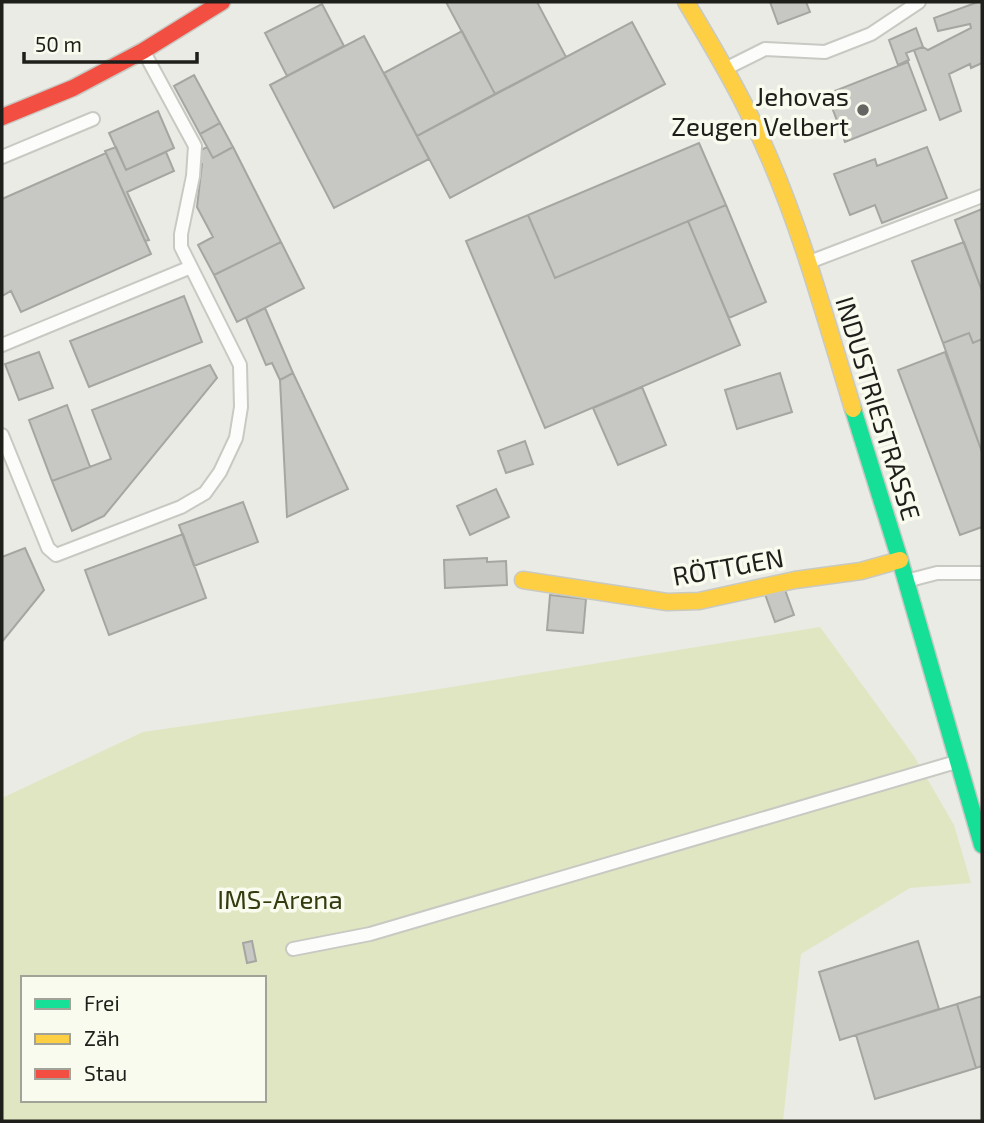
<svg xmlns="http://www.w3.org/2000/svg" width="984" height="1123" viewBox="0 0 984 1123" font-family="'Exo 2',sans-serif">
<rect width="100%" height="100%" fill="#eaebe4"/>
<path fill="#e1e6c2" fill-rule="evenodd" d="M820,627l94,129 40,69 17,58 -61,5 -109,66 -18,167h-781v-323l141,-66 271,-39zM23,978h241v122h-241z"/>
<path fill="#c7c8c3" stroke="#a5a6a1" stroke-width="2" d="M446,2h91l29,55 -71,37z
M770,2h36l4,10 -32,12z
M978,2h4v61l-11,5 -1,-4 -21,10 12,37 -21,9 -26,-70 9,-3 5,3 43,-22 -1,-4 -32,7 -4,-13z
M322,4l22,42 -57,30 -22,-43z
M632,22l33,62 -215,114 -33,-62z
M916,28l7,19 -17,6 3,7 -11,5 -9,-25z
M462,31l33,63 -78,42 -33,-63z
M364,36l65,123 -95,49 -64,-123z
M908,62l18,48 -81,32 -18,-48z
M194,75l26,48 -20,11 -26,-48z
M158,111l16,37 -48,22 -17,-37z
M220,123l13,24 -20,11 -13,-24z
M699,143l27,62 -171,73 -27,-63z
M116,147l10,23 40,-18 8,19 -47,21 22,48 -4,1 -40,-90z
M207,147l6,11 20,-11 48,95 -67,33 -16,-30 15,-8 -16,-30 5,-43 -5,-1 2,-12z
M927,147l20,51 -65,25 -7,-18 -25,10 -16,-41 41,-15 2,7z
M106,153l45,101 -130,58 -10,-21 -9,5v-97z
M726,205l40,97 -37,16 -41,-97z
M982,209v82l-27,-71z
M528,215l27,63 133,-57 52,124 -195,83 -79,-187z
M281,242l23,46 -67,34 -23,-47z
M964,242l18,49v48l-9,4 -4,-10 -26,10 -31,-82z
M184,296l18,46 -113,45 -19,-46z
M265,308l28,65 -13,7 -8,-17 -6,2 -20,-47z
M969,333l4,10 9,-4v113l-39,-109z
M39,352l14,36 -34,12 -14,-36z
M945,352l37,100v75l-22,8 -62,-165z
M210,365l7,13 -113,138 -32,15 -20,-50 59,-22 -19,-49z
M293,373l55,116 -61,28 -7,-137z
M780,373l12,39 -55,17 -12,-39z
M642,387l24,58 -48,20 -25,-57z
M67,405l23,62 -38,14 -23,-61z
M525,441l8,23 -27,9 -8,-22z
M496,489l13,28 -39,18 -13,-29z
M243,502l15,40 -64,24 -15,-41z
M183,534l23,64 -97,37 -24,-65z
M25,548l19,42 -42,52v-85z
M487,558v4l19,-1 1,24 -62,3 -1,-28z
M784,587l10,28 -19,7 -10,-28z
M550,595l36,4 -3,34 -36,-3z
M252,941l4,20 -9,2 -4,-20z
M918,941l21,68 -99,31 -21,-68z
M982,996v70l-6,2 -19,-64z
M957,1004l19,64 -101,31 -19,-64z"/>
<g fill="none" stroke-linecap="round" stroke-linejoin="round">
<defs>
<path id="lane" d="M727,68l38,-19 60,3 46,-18 48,-32
M2,157l91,-38
M812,261l170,-65
M2,345l189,-78
M2,435l46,113 8,7 125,-48 24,-14 15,-21 16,-34 5,-31 -1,-42 -59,-118v-13l12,-58 2,-30 -50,-92
M910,580l27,-7h45
M293,949l77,-15 586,-172"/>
<path id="fast" d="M853,409l47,151 82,285"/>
<path id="slow" d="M686,2c30,50 60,101 83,155 35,81 58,167 84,252
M523,580l144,22 32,-1 96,-21 66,-9 39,-11"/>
<path id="jam" d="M2,117l71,-29 70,-37 79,-49"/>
</defs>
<use href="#lane" stroke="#c8c9c3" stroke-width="16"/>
<use href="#fast" stroke="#c8c9c3" stroke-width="19"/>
<use href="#slow" stroke="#c8c9c3" stroke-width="19"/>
<use href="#jam" stroke="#c8c9c3" stroke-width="19"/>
<use href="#lane" stroke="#fcfcfb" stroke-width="12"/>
<use href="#fast" stroke="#16e098" stroke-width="16"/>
<use href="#slow" stroke="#ffcf43" stroke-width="16"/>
<use href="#jam" stroke="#f24e42" stroke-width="16"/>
</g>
<circle fill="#656661" stroke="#f9fbee" stroke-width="2.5" cx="863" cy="110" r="7"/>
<g text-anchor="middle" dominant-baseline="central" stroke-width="7" stroke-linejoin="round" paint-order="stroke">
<g font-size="26" fill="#1e1e1a" stroke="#f9fbee" text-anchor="end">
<text x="849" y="95">Jehovas<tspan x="849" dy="30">Zeugen Velbert</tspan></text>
</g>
<g font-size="26" fill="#1e1e1a" stroke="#f9fbee">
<text transform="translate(879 408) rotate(73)">INDUSTRIESTRASSE</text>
<text transform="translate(728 566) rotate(-10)">RÖTTGEN</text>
</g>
<g font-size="26" fill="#353a0f" stroke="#f9fbee">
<text x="280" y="898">IMS-Arena</text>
</g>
</g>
<rect width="984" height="1123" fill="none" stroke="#1e1e1a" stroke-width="7"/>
<rect x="21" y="976" width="245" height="126" fill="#f9fbee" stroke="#a1a399" stroke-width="2"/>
<rect x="35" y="999" width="35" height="10" fill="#16e098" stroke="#a1a399" stroke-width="2"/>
<text x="84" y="1011" font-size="21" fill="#1e1e1a">Frei</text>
<rect x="35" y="1034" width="35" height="10" fill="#ffcf43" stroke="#a1a399" stroke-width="2"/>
<text x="84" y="1046" font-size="21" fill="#1e1e1a">Zäh</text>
<rect x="35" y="1069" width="35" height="10" fill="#f24e42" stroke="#a1a399" stroke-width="2"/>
<text x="84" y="1081" font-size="21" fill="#1e1e1a">Stau</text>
<path d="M24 52v10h173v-10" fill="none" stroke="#1e1e1a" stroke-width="3.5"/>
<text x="35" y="52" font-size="21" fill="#1e1e1a" stroke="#f9fbee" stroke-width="5" paint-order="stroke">50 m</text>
</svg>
